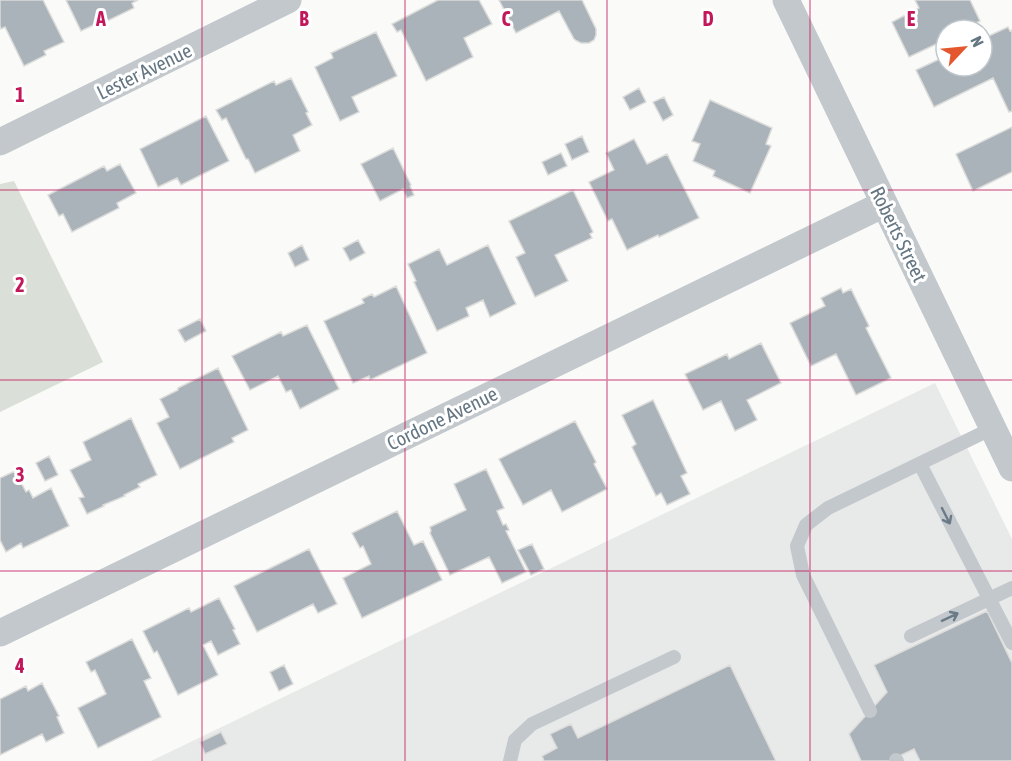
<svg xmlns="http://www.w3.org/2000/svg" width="1012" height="761" viewBox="0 0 1012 761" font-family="'Asap Condensed',sans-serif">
<rect width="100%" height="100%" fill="#fafaf8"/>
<path fill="#e8e9e9" d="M935,383l77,156v222h-861z"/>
<path fill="#dadfd7" d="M14,181l89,181 -103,50v-228z"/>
<path fill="#aab3b9" stroke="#dcdcda" stroke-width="1.5" d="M0,0h43l21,42 -20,9 2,4 -22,11 -19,-39 -4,2 -1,-3z
M66,0h72l-6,3 2,5 -33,16 -1,-2 -19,9z
M438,0h41l13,24 -28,14 9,19 -47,24 -25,-51 -4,2 -5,-8z
M499,0h83l14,29v6l-2,5 -5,3h-8l-4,-2 -3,-2 -15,-28 -43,22z
M915,0h55l10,21 -18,9h-16v8l-2,1 1,1 -36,17 -17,-35 27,-14z
M1008,27l2,4 2,-1v81l-3,1 -16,-34 -59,29 -18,-37 30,-14v10h36v-27z
M376,32l21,44 -45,21 7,15 -19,9 -25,-54 18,-9 -2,-5z
M291,78l17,34 -2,1 6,12 -19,10 7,16 -45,22 -7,-14h-2l-20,-41 -4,2 -6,-10 58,-29 2,4z
M639,88l7,14 -16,8 -7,-13z
M664,97l9,18 -10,6 -10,-19z
M710,100l62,28 -6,16 5,2 -21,47 -37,-17 2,-5 -22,-10 7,-17 -8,-3z
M206,116l23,45 -48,24 -4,-7 -19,9 -18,-38z
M1012,127v45l-39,19 -17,-37z
M582,136l7,16 -17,8 -7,-16z
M634,139l13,25 20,-10 32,64 -40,19 -1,-2 -31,15 -15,-31 -4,2 -19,-39 25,-12 -8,-17z
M393,148l18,37 -1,1 4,9 -7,3 -4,-9 -23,12 -19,-37z
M561,153l6,13 -19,9 -6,-13z
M120,164l16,29 -19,10 2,5 -47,24 -9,-18 -4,2 -11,-21 56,-29 3,5z
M573,190l20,42 -3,2 2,4 -37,17 13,26 -33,16 -19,-40 9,-4 -16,-32z
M358,240l7,13 -15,8 -7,-13z
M302,245l7,15 -14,7 -7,-14z
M488,245l28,59 -26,13 -7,-17 -17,8 3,8 -32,15 -23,-49 2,-1 -8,-17 31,-15 8,16z
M396,286l31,67 -57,27 -1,-4 -16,7 -29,-62 40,-18 -2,-4 10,-5 2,3z
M841,288l2,5 8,-4 18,37 -3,2 25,50 -35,17 -20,-41 -25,12 -21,-43 35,-17 -4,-8z
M200,319l6,12 -21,11 -7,-12z
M307,325l32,64 -39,20 -9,-19 -5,2 -8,-16 -28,14 -18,-34 49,-24 2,4z
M761,343l20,40 -34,17 10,20 -22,11 -14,-30 -18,9 -18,-36 42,-20 2,5z
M218,368l30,62 -16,8 2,4 -54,27 -23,-46 12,-6 -9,-18 18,-9v-2z
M653,400l34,73 -6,3 9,18 -23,11 -6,-12 -5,3 -24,-49 4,-3 -14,-29z
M131,418l26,57 -19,9 2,3 -16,8 1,1 -22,9 1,1 -17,8 -8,-16 5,-1 -14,-27 21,-10 -8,-18z
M575,421l21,41 -2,2 13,25 -45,23 -11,-22 -28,15 -24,-46z
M49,456l9,19 -13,6 -9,-18z
M486,469l18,39 -7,3 6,14 3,-1 3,6 -3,1 20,41 -24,11 -13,-26 -39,18 -20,-42 1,-2 -1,-4 36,-17 -12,-26z
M15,471l11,21 3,-2 4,8 18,-10 18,38 -46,22 -2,-5 -15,9 -6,-12v-62z
M397,511l17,34 9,-4 19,39 -80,38 -19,-40 28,-14 -8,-18 -3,2 -8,-15z
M532,544l12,25 -13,6 -13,-25z
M309,549l28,55 -19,9 -5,-9 -56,28 -23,-46z
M219,598l16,31 -2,1 7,14 -22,11 -7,-14 -8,4 15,30 -40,20 -21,-44 -3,2 -11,-22 46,-23 2,4z
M987,611l25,52v98h-92l-6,-12 -25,12h-28l-12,-27 38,-42 -13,-27z
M132,639l19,39 -7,3 17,36 -63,31 -20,-40 28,-14 -11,-24 -4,2 -5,-10z
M284,665l9,19 -14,7 -9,-19z
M730,665l46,96h-232l-2,-5 15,-8 -7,-14 21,-10 7,14z
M42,683l17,33 -2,1 7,16 -18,9 -4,-8 -42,21v-56l26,-13 2,5z
M221,732l6,12 -22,10 -5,-12z"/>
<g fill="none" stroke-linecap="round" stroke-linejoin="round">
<path stroke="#c3c8cc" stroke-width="14" d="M920,464l92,179
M911,636l101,-48
M870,711l-67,-136 -6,-29 9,-21 22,-17 165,-80
M896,760l1,1
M510,761l5,-21 17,-16 142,-67"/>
<path stroke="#c3c8cc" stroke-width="27" d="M786,0l226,468
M0,142l288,-142
M0,633l884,-429"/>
</g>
<defs><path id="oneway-shaft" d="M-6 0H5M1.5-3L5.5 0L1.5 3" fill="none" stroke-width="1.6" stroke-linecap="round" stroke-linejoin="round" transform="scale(1.5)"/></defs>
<g stroke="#6a7a87">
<use href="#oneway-shaft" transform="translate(946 516) rotate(63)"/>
<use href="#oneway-shaft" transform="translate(950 617) rotate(-25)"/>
</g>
<path fill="none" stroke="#c2185b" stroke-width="1.5" stroke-opacity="0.55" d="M202,0v761M405,0v761M607,0v761M810,0v761M0,190h1012M0,380h1012M0,571h1012"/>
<g text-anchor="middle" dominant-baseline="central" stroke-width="6" stroke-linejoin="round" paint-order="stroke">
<g font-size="20" fill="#657683" stroke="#fff">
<text transform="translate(144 71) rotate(-26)">Lester Avenue</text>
<text transform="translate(899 234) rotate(64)">Roberts Street</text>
<text transform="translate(442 418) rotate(-26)">Cordone Avenue</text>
</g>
</g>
<g font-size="20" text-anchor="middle" font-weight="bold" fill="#c2185b" stroke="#fff" stroke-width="6" stroke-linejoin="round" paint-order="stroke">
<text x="101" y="26">A</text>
<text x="304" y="26">B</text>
<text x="506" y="26">C</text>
<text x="708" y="26">D</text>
<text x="911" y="26">E</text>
<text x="20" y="102">1</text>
<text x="20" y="292">2</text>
<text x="20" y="482">3</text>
<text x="20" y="673">4</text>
</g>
<g transform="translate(964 48) rotate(64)"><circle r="28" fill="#ffffff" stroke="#c1c8cd" stroke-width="1.5"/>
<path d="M0-4.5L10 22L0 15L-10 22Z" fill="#e4572e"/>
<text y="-9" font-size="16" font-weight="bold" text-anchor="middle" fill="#657683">N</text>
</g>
</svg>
